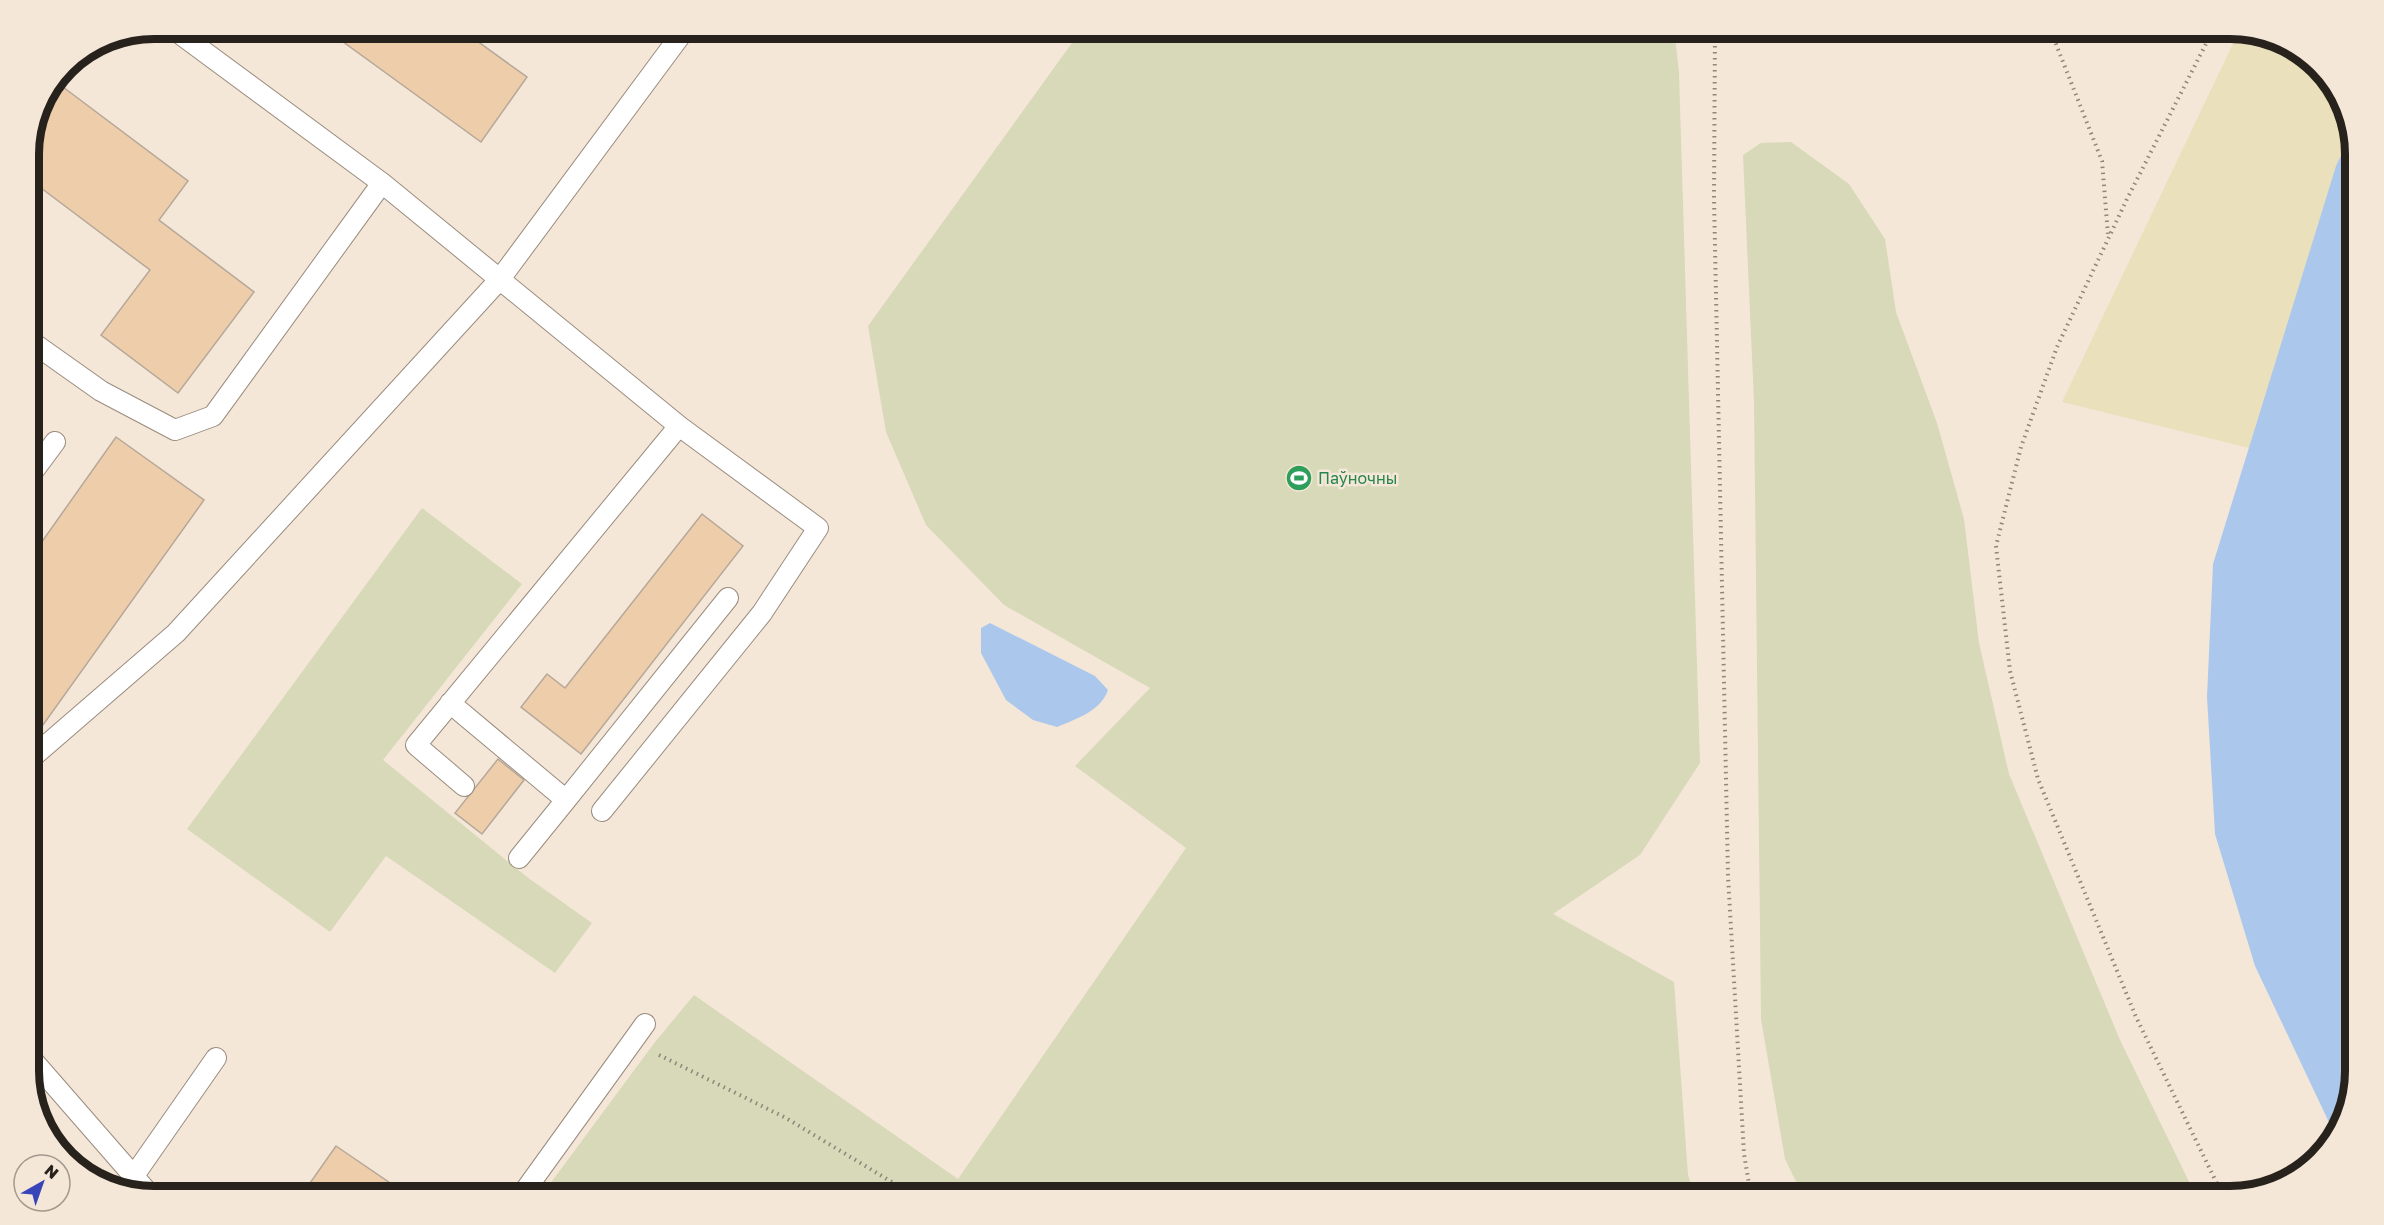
<svg xmlns="http://www.w3.org/2000/svg" width="2384" height="1225" viewBox="0 0 2384 1225" font-family="'Golos Text',sans-serif">
<rect width="100%" height="100%" fill="#f5e7d8"/>
<path fill="#d7d9b8" d="M1082,29h592l5,43 21,691 -60,92 -87,59 121,68 14,193 7,21h-1154l114,-154 39,-47 264,184 228,-331 -111,-82 75,-78 -146,-83 -78,-80 -40,-93 -18,-106z
M1791,142l58,42 36,55 11,73 41,111 27,96 15,124 30,131 111,266 76,156h-393l-18,-37 -24,-140 -7,-617 -11,-247 18,-12z
M422,508l100,76 -139,176 144,117 65,46 -37,50 -169,-117 -56,76 -143,-103z"/>
<path fill="#eae0bb" d="M2239,31l47,11 49,42 16,50 -15,33 -87,281 -187,-46z"/>
<path fill="#abc8ec" d="M2351,134l4,12v925l-13,56 -7,8 -80,-169 -40,-132 -8,-137 6,-133 123,-398z
M990,623l105,53 13,14c-7,21 -32,29 -51,37l-24,-7 -27,-20 -25,-47v-25z"/>
<path fill="#edcdaa" stroke="#b5a799" stroke-width="1.5" d="M324,28h135l68,49 -46,65z
M55,81l133,100 -29,39 95,72 -76,101 -77,-58 49,-65 -121,-91v-33l9,-41z
M116,437l88,63 -161,225 -14,-11v-154z
M702,514l41,32 -162,208 -60,-47 26,-33 18,14z
M498,759l26,21 -42,54 -27,-21z
M336,1146l57,39 -8,11h-77l-5,-3z"/>
<g fill="none" stroke-linecap="round" stroke-linejoin="round">
<defs>
<path id="service" d="M172,28l210,155 297,243 -263,319 48,41
M29,340l72,51 74,39 38,-14 169,-233
M29,477l26,-35
M450,703l116,97 162,-202
M29,760l147,-127 324,-354 186,-251
M602,811l160,-198 56,-85 -139,-102
M519,858l47,-58
M29,1056l122,140
M133,1177l83,-119
M521,1196l124,-172"/>
</defs>
<use href="#service" stroke="#998c7e" stroke-width="22"/>
<path stroke="#8f857b" stroke-width="4" stroke-dasharray="1.5 4.5" stroke-linecap="butt" d="M1715,28l-1,170 14,678 16,278 7,42
M2047,28l5,6 50,127 6,74
M2214,28l-87,171 -70,148 -36,100 -25,99 14,125 28,108 98,238 87,179
M659,1055l127,63 114,69 11,9"/>
<use href="#service" stroke="#fff" stroke-width="20"/>
</g>
<defs>
<symbol id="stadium-disc" viewBox="-11 -11 22 22"><circle r="9.5" fill="#2e9e5b" stroke="#f5e7d8"/><path d="M0-5a6.5 5 0 1 0 0 10a6.5 5 0 1 0 0-10ZM-3.5-1.8h7v3.6h-7Z" fill="#fff"/></symbol>
</defs>
<g fill-rule="evenodd">
<use href="#stadium-disc" x="1284" y="463" width="30" height="30"/>
</g>
<g text-anchor="middle" dominant-baseline="central" stroke-width="5" stroke-linejoin="round" paint-order="stroke">
<g font-size="16" fill="#27864d" stroke="#f5e7d8" text-anchor="start">
<text x="1318" y="478">Паўночны</text>
</g>
</g>
<path d="M0 0H2384V1225H0ZM154 39H2230A115 115 0 0 1 2345 154V1071A115 115 0 0 1 2230 1186H154A115 115 0 0 1 39 1071V154A115 115 0 0 1 154 39Z" fill="#f5e7d8" fill-rule="evenodd"/>
<path fill="none" stroke="#27221c" stroke-width="8" d="M154 39H2230A115 115 0 0 1 2345 154V1071A115 115 0 0 1 2230 1186H154A115 115 0 0 1 39 1071V154A115 115 0 0 1 154 39Z"/>
<g transform="translate(42 1183) rotate(40)"><circle r="28" fill="#f5e7d8" stroke="#a3988d" stroke-width="1.5"/>
<path d="M0-4.5L10 22L0 15L-10 22Z" fill="#3845b8"/>
<text y="-9" font-size="16" font-weight="bold" text-anchor="middle" fill="#27221c">N</text>
</g>
</svg>
